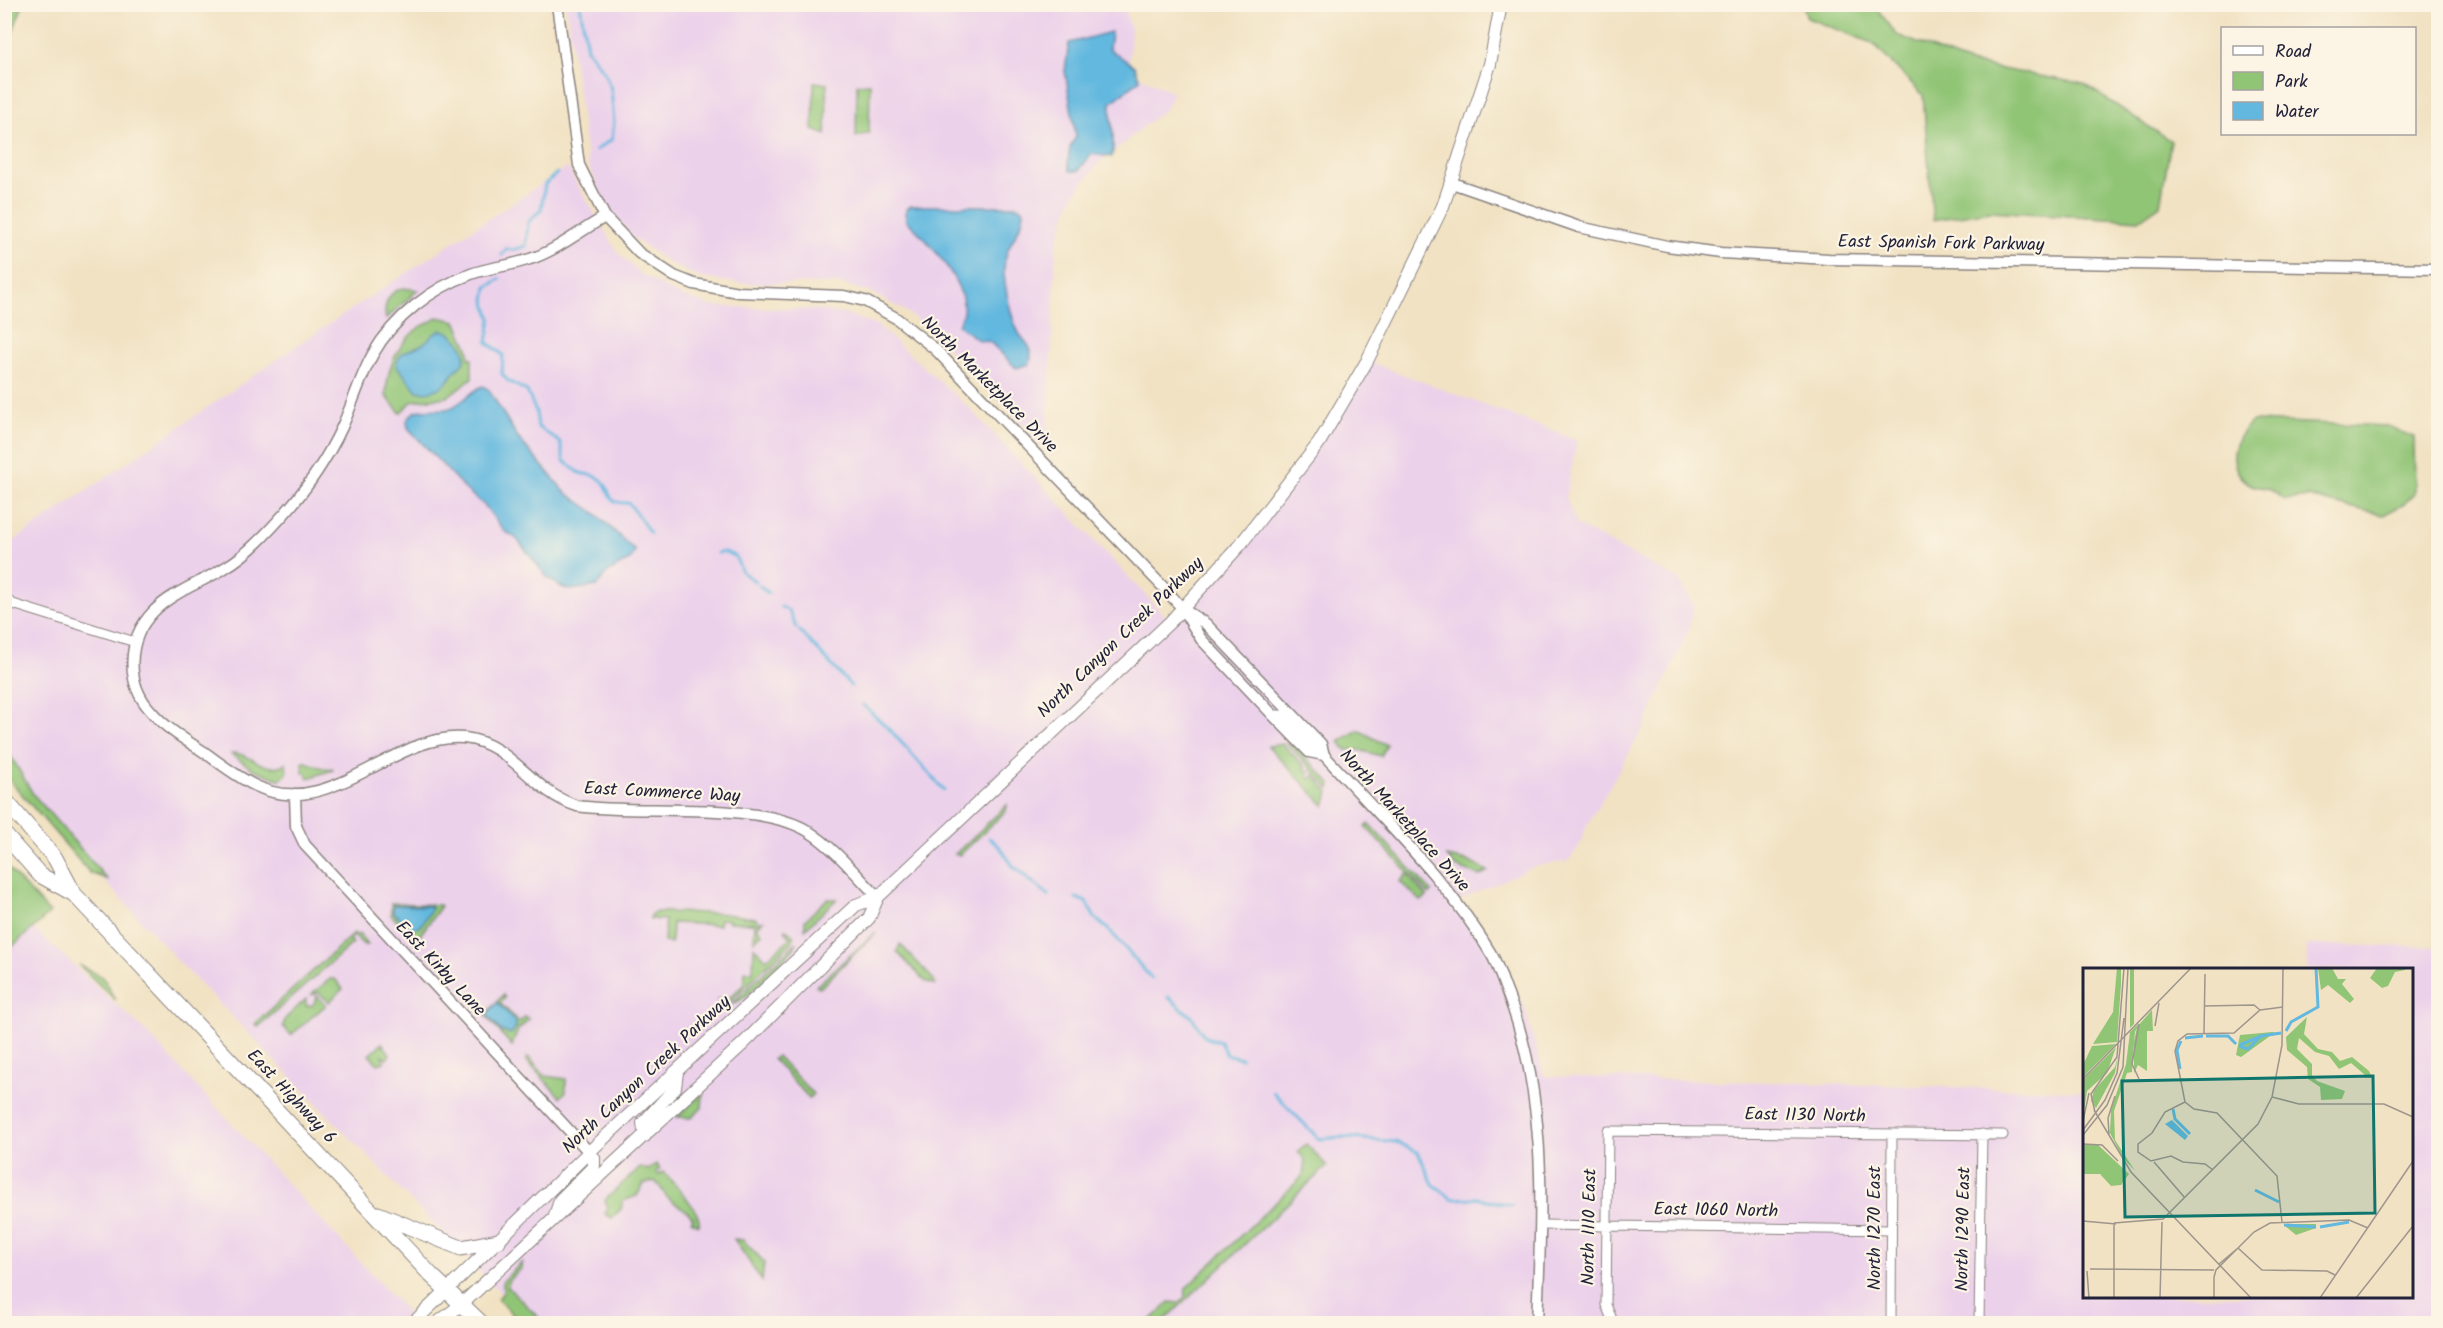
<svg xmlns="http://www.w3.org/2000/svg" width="2443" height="1328" viewBox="0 0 2443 1328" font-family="Kalam,sans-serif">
<rect width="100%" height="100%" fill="#fcf5e5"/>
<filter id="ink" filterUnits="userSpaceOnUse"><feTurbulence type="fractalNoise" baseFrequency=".0167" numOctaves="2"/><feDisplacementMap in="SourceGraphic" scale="12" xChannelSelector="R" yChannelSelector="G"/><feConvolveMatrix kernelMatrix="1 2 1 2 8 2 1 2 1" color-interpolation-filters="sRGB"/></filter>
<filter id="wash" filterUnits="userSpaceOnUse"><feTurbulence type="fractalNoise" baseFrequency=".008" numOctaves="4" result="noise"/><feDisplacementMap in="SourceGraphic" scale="24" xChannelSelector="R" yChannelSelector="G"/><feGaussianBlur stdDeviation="1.35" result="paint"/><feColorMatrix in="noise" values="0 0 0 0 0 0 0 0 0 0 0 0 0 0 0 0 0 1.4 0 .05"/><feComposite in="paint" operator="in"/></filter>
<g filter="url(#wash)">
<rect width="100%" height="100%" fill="#f1e2c3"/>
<path fill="#ecd1ea" d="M566,5h558l7,25 -3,41 45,21 -8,17 -65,53 -28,35 -16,48 -9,204 -119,-121 -24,-18 -34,-18 -30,-8 -103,-1 -36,-5 -30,-14 -39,-27 -28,-36 -16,-36z
M567,167l51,86 21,20 37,21 35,12 108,4 30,5 29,11 90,81 202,214 129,-150 68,-110 210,79 -11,57 10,28 102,54 16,26 -5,24 -46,100 -57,98 -7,20 -11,14 -33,5 -79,36 68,103 20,71 540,15v205h328v-326l-105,-1v-24l131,2v376h-1908l-345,-355 -162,-175 -18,-36v-210l306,-211z
M32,927l114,105 271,291 -412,1v-371z"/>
<path fill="#91c576" stroke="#5a7458" stroke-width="1.5" d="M5,4l18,1 -18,46 -1,-46z
M1803,5h71l23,30 72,28 115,21 87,57 -11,64 -21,15 -149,-9 -57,9 -10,-125 -51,-52 -65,-25z
M814,82l13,2 -1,51 -13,-5z
M870,83l-1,50 -13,4 1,-53z
M403,288l15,2 -32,29c-3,-15 2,-27 17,-31z
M437,317l19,4 13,29v8h3v20l-25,19 -34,4 -13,12 -14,-17c0,-25 10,-50 31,-67 7,-5 14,-6 20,-12z
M2253,421l135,5 26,11 1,56 -12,12 -20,10 -75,-18 -23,3c-5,-4 -11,-8 -16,-11 -6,-2 -14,-2 -19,-5 -26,-17 -17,-47 3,-63z
M1358,730l29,15 -6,11 -22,-6h-13l-7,-8z
M1287,743h5l39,41 -1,5z
M1283,744l22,23v3l5,2 -3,3 3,4 4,-4 15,17 -4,14 -57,-60z
M5,746l28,48 74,85 -17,-6 -85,-98z
M235,753c20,3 31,22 51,10l1,11 -7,6 -27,-11 -22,-15z
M303,761l23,8 6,-1 1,2 -25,8 -2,-5h-3z
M1007,805l-1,6 -46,44 -5,-1z
M1369,824l63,68 -3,3 -63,-68z
M1447,857l20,4 21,10 -8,5 -24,-9z
M5,865l45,48 -45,40z
M1407,874l20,23 -6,4 -21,-19z
M827,899h10l-32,30v-9z
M391,903l49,2 1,1 -25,35 -25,-26z
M657,912l60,1 38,5 4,4 4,-1 -6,6 5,6 -8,8 1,-18 -26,-1v-2l-9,-1 -1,6 -47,-2 -1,20 -7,-1 1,-22 -15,-1 1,-5z
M786,929l8,8 -2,5 -63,60 -5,3 -7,-7 7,5 20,-19 1,-13 8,1 1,-25 13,12 23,-21 -5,-6z
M876,932l-56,56 -4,-2z
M354,933l3,3 2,-2 9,11h-4l-10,-9 -4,4 3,3 -95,84 -3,-3z
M797,942l-4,8c-15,14 -44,50 -63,55z
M900,944l34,36 1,5 -10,-4 -28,-29z
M79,965l24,12 12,23z
M330,979h5l8,10 -14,13 -10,-9 -8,2z
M503,995l2,3 -5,5 19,19 6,-5 4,2 -11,11 -6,16 -27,-31z
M317,996l9,9 -35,30 -8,-9 2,-7 21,-20v7l7,-1z
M382,1043l8,11 -3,5 -5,-4 2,7 -6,2 -9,-9z
M777,1056l36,38 -4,4 -36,-39z
M528,1057l17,19 21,3v13l-6,5 -34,-37z
M703,1093l-1,15 -11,10 -14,-1z
M1306,1144l21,22 -165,157h-14l22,-21 9,1 6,-6 1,-9 117,-112 2,-16 -7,-9z
M656,1164l4,5 -4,3 3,3 4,-3c10,10 39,40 36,53l-8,-4 2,-3c-7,-11 -19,-13 -27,-22 -5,-6 -5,-11 -12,-15l-10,3 -7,12 -14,5 -2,8 -9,9 -7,-4 3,-6 -3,-8 35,-33 8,3z
M734,1239l9,1 21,22 -2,19z
M522,1262l-1,7 -13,12v6l36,36h-23l-23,-24 6,-8 -2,-9z"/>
<path fill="#62b8df" stroke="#426d8d" stroke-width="1.5" d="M1111,32l-2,17 25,17 6,13 -29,24c-1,18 5,37 1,54l-20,-3 -14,17h-8l-2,-9 2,-15 6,-10 -11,-66 4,-28z
M911,206h107l6,4c0,21 -21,34 -20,62 1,16 6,40 12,55 7,19 18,13 14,37l-14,4 -26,-26 -12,-2 -20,-15c1,-5 5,-9 5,-13 4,-30 -37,-73 -57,-92v-11z
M441,330c11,1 28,19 23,31 -2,5 -9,9 -12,14 -7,12 -19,19 -35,16l-21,-26c5,-17 13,-13 25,-20 8,-5 12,-12 20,-15z
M483,386l6,4 29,48 47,54 29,20 41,39 -4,8 -24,14 -10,13 -26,4 -10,-3 -14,-10 -31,-39 -12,-7 -19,-25 -19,-16 -58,-62 -1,-7c8,-18 28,-8 43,-13 13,-5 21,-17 33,-22z
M393,905l35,1 4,2 -12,19 -7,1 -20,-15z
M497,1002l19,20v6l-5,6 -10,-3 -14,-16z"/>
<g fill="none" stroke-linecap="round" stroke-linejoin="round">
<path stroke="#62b8df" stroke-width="3" d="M580,4l7,45 17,23 7,17 3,33 -2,17 -16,11
M502,255l4,-6 7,1 13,-4 2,-24 13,-12 4,-26 12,-11
M500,279l-13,8 -2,13 6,19 -4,23 16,13 -1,19 6,7 19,10 9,21 2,15 22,15 4,19c5,4 11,9 16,12 6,2 14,1 19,5 16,11 2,26 30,25l21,30
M724,552l11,4 7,16 14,10
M718,553l3,-1
M760,586l8,7
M781,607l8,4 7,16
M799,630l52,56
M863,705l28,26 53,59
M989,838l11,9 13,19 35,29
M1076,898l10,4 9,16 16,14 41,47
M1168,997l24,20 13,20 15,5 6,12 15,4
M1273,1092l46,47 23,-2 54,5 22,10 15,32 19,15 24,-1 36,7"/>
</g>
</g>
<g filter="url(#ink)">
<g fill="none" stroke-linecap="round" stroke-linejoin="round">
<defs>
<path id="minor" d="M4,598l9,6 122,38
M1273,715h10l41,40
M1541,1225l350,5
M1614,1324l-8,-19 2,-174 395,4
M1891,1324l1,-190
M1979,1324l3,-190"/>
<path id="tertiary" d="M557,4l22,161 26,52 34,36 35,23 20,8 44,8 106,4 21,5 31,17 39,31 230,240 17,19 19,31 72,76 36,37 15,3
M1452,183l127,44 88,19 54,7 108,6 609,10
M605,217c-24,13 -49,34 -75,42 -19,7 -40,8 -59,15 -39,14 -77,43 -98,80 -13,23 -20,49 -31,73 -15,32 -34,60 -57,86 -17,19 -37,41 -59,54 -23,15 -54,25 -73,45 -26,27 -28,71 -2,99 14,17 35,29 53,41 17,12 33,25 52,34 73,36 140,-55 208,-48 48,5 66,53 113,68 62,9 180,-6 231,25 27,17 48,44 70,66
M1186,611l20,13 115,120 3,11c59,65 124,125 169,202 6,12 10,26 15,38 41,106 33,218 29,329
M295,794l1,32 9,19 284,307"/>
<path id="secondary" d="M645,1136l-2,-13 32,-35 2,-16
M555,1216l5,-16 34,-34v-8l-5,-6
M412,1324l177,-172 267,-247 22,-8
M436,1324l26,-20 283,-262 124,-124 9,-21 292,-275 70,-77 79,-102 48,-82 76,-155 47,-142 11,-60"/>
<path id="trunk" d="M4,799l51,59 19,36 357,381 51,49
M4,834l36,41 34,19
M378,1214l83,34 37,-7"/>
</defs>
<use href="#minor" stroke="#8a827f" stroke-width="11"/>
<use href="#tertiary" stroke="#8a827f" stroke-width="13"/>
<use href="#secondary" stroke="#8a827f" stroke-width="14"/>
<use href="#trunk" stroke="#8a827f" stroke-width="17"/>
<use href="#minor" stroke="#fff" stroke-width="9"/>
<use href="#tertiary" stroke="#fff" stroke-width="10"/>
<use href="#secondary" stroke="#fff" stroke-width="12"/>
<use href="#trunk" stroke="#fff" stroke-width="15"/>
</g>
</g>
<g text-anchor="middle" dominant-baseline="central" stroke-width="4.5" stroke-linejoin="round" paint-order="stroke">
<g font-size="18" fill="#22223b" stroke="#fcf5e5">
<text transform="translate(1941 244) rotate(1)">East Spanish Fork Parkway</text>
<text transform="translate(989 385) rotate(45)">North Marketplace Drive</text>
<text transform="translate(1121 638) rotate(-44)">North Canyon Creek Parkway</text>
<text transform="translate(662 793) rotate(3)">East Commerce Way</text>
<text transform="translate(1404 821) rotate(48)">North Marketplace Drive</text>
<text transform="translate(440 969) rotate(47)">East Kirby Lane</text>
<text transform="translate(647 1075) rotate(-43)">North Canyon Creek Parkway</text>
<text transform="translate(291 1097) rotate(47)">East Highway 6</text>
<text transform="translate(1805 1116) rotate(1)">East 1130 North</text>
<text transform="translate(1716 1211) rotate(1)">East 1060 North</text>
<text transform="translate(1590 1227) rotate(-89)">North 1110 East</text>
<text transform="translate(1875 1228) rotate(-90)">North 1270 East</text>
<text transform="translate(1964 1229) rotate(-89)">North 1290 East</text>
</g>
</g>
<g transform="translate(2083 968)">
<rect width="330" height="330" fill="#f1e2c3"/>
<path d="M34,0h4v16l-4,58 -24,2 20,-32zM47,0h4v56l-4,4zM235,0h14l6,11h8l-4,5 12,15 -4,4 -22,-18 -7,5zM294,0h28v2l-10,2 -7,14 -6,2 -12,-10zM69,42l1,21h-6v40l-9,-6 -4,8v-29l-2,28 -5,1 -13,38 1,29 20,31 -12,-13 -13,-25 1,-23 15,-46 4,-32 9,-9 -4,9 -1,10 3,-15zM224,49l-3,17 14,15 14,3 8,9 12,-4 17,14 2,4h-6l-14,-12 -12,6 -10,-13 -14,-4 -16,-14 -2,11 15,15v11l5,6 28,10 -3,8 -21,1 -1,-13 -12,-8 -1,-12 -20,-17 -1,-13zM189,64l9,2 -11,2 -29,21 -5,-2 4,-20zM33,76l-27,27 -6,7v-13l9,-19zM33,79l-9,26 -20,18 -4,27v-38zM35,88l-3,17 -19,35 -5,-7 3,-11 21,-23zM0,176h14l32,30 -8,11 -10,1 -11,-12h-17zM212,256h21v4l-20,7 -11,-9z" fill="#91c576"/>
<path d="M89,152l16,16 -3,4 -20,-16z" fill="#62b8df"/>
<path fill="none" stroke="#62b8df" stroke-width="3" d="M203,63l5,-9 27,-15 -2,-39M123,68h22l8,8M102,70l18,-2M157,77l21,-9M156,78l9,3 13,-13 20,-3M97,101l-3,-19 4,-9M90,141l2,10 15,15M172,222l24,12M201,257l32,2M237,259l29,-5"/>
<path fill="none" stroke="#9e958d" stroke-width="1.5" d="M121,38l50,-1 6,5M56,56l-7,40 7,15M72,58l4,-23M121,65l1,-59M0,111l108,-111M189,129l27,7h85l29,13M102,134l-20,10 -13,21 -14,11v8l13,9 20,-5 12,6 22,2 8,6M11,142l37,62 120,126M12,144l-4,-18 26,-37 7,-89M0,153l6,-28M0,162l22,-30 12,-27 7,-55M26,166l-1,-16 7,-22M0,167l24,-30 16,-38 5,-99M0,176l19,1 16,16M71,194l31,36M0,253l33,3M199,254l-5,-46 -60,-63 -23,-4 -9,-7 -10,-51 3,-10 9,-7 47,-1 26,-23 23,-3M31,255l49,-4 95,-95 14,-27 10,-52 1,-77M155,280l24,22 65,1 8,4M136,296l19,-16M7,301l124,1M4,303l2,27M131,309l2,-7 38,-38 16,-9 79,-3 19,8M131,309v21M31,330v-74M77,330l2,-76M237,330l93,-137M273,330l57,-72"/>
<path fill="#0f766e" fill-opacity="0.15" stroke="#0f766e" stroke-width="3" d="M290,108l2,137 -250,4 -3,-136z"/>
<rect width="330" height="330" fill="none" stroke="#22223b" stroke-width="3"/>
</g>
<rect width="2443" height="1328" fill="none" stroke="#fcf5e5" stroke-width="24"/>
<rect x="2221" y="27" width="195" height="108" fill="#fcf5e5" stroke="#a5a1a1" stroke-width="1.5"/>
<rect x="2233" y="46" width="30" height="9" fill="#ffffff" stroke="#a5a1a1" stroke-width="1.5"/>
<text x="2275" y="57" font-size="18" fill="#22223b">Road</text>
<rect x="2233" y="72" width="30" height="18" fill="#91c576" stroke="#a5a1a1" stroke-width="1.5"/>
<text x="2275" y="87" font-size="18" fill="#22223b">Park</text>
<rect x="2233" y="102" width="30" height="18" fill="#62b8df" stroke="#a5a1a1" stroke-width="1.5"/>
<text x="2275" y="117" font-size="18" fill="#22223b">Water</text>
</svg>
